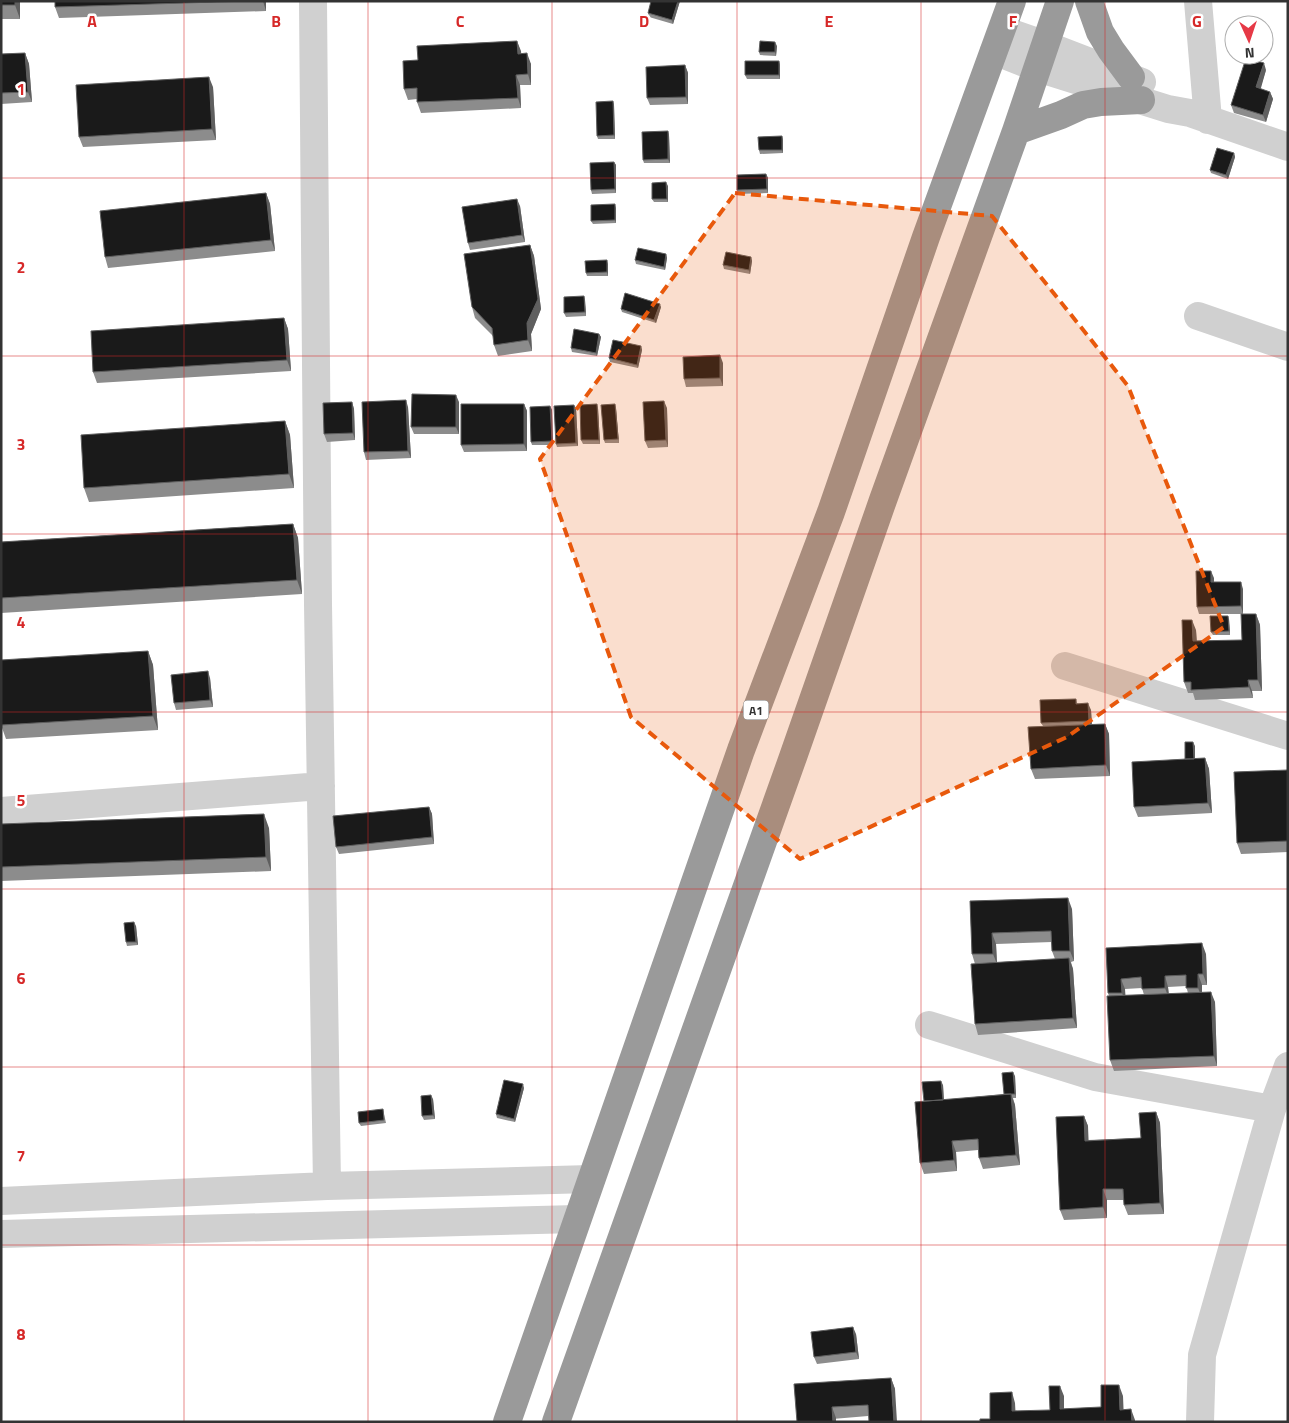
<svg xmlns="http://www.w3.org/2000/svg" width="1289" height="1423" viewBox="0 0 1289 1423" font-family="'Titillium Web',sans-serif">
<rect width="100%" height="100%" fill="#fff"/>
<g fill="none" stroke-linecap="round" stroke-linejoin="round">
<path stroke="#d0d0d0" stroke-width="28" d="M313,1l5,603 9,582
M1198,1l10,119
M1003,30l43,15 96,37
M994,51l43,17 131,41 22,4 98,34
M1198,316l90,31
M1065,666l223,70
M1,811l320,-25
M929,1025l166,52 177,32
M1,1201l326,-15 264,-7
M1,1234l576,-15
M1200,1422l2,-67 70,-246 16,-43"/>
<path stroke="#9a9a9a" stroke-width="28" d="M1089,1l11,31 11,18 20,27
M1016,131l45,-16 22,-10 18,-3 40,-2
M507,1422l234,-672 90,-238 95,-275 86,-236
M556,1422l237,-665 90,-257 133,-369 44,-130"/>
</g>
<path fill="#8c8c8c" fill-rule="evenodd" d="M1,1h19v18h-19z
M55,1h211v10l-207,7 -4,-11z
M680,1l-7,23 -24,-7 -1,-4z
M517,41l4,12 10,11v21h-11l1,23 -100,5 -4,-11v-3l-9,1 -4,-11 14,-29z
M777,46l-1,10 -16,-1 -1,-3z
M25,53l4,11 3,38 -31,2v-50z
M779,61l1,4v14h-33l-2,-4z
M685,65l3,8v31l-38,1 -3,-7z
M1266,70l-6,19 10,3 3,7 -7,23 -32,-9 -3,-8z
M213,87l3,53 -133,7 -4,-10z
M613,101l1,4 1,34h-17l-1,-3z
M668,131l1,4 1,28h-26l-1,-3z
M782,136l1,4v13l-23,1 -1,-4z
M1234,153l1,4 -7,22 -17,-6 -1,-3z
M614,162l2,3v28l-24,1 -1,-4z
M766,174l2,4v15l-30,1 -1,-4z
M668,186v16h-14l-2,-3z
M266,193l4,11 5,47 -167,17 -3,-11z
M520,206l5,36 -55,8 -2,-7z
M616,208v15l-23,1 -2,-3z
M530,245l4,11 7,53 -10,25 1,17 -34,5 -4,-11 -1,-9 -18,-18 -3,-11z
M666,254l1,4 -2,12 -29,-6 -1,-4z
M751,257l1,4 -2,13 -26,-5 -1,-4z
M608,264v12h-21l-1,-3z
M584,296l1,4 1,16 -20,1 -2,-4z
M661,307l-5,16 -34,-11 -1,-3z
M284,318l4,11 3,42 -194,12 -4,-11z
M599,334l2,3 -4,19 -25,-4 -1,-4z
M641,346l1,4 -4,18 -28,-6 -1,-4z
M723,363v23l-37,1 -2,-8z
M352,402l2,7 1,31 -28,2 -3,-8z
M459,402v32h-45l-3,-7z
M524,404l3,7v40l-63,1 -3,-7z
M550,406l2,4 1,35h-21l-1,-3z
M408,407l3,51 -45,2 -2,-8z
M576,408l2,38 -21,1 -1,-3z
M598,408l2,36h-17l-2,-4z
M616,408l3,35h-14l-1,-3z
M667,408l1,39 -20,1 -3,-7z
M285,421l5,14 4,53 -205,14 -5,-14z
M293,524l5,14 4,56 -301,19v-71z
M1214,578v4l29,7v25h-44l-2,-7z
M1256,614l4,11 2,66h-10l1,7 -58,2 -2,-7h-5l-4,-11 12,-52 1,11 45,-1z
M1229,619l1,16h-17l-2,-3z
M148,651l5,14 5,65 -152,9 -5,-14z
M210,678l3,29 -37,3 -2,-7z
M1076,699l1,4 14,7 1,14h13l4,10 1,42 -75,3 -4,-10 12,-43 -2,-3z
M1195,746v13l10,-1 4,11 3,44 -74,4 -4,-10 51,-48z
M1288,770v82l-47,2 -4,-11z
M429,807l3,7 2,30 -95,10 -3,-7z
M1,824l268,4 2,43 -270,10z
M970,901l102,8 2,52 -3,1 2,7 4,59 -99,7 -3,-11v-60l-3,-10zM1052,942v9l3,8 -58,4 -1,-19z
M136,926l2,19 -11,1 -1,-4z
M1106,948l100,6 1,31h-5v7l13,10 2,64 -103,5 -4,-11 -1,-64 -1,-3zM1186,986l2,7 -19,1 -1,-7zM1142,988l2,7h-19v-6z
M1015,1076l1,22h-3l2,7 5,60 -37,4 -4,-11 -1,-8 -22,2 1,19 -33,3 -4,-11 4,-62 19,-16 1,15 60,-6z
M524,1088l-9,34 -18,-4 -1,-4z
M433,1099l2,20 -11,1 -2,-4z
M383,1109l3,14 -25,3 -2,-3z
M1156,1112l4,11 4,91 -36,1 -4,-10v-5h-17v18l-43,2 -4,-10 24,-94 4,10v14l53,-2z
M856,1334l3,25 -42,5 -3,-7z
M891,1378l4,11 -27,27 -71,6z"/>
<path fill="#5f5f5f" d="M15,1h5v18l-5,-14z
M263,1h3v10z
M678,1h2l-7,23 -1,-4z
M517,41l4,10 1,13 -4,-10z
M775,42l2,4 -1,10 -1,-4z
M25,53l4,11 3,38 -4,-10z
M527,53l4,11v21l-3,-11z
M779,61l1,4v14l-1,-4z
M1264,63l2,7 -7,25 -3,-8z
M685,65l3,8v31l-2,-7z
M516,75l4,10 1,23 -3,-10z
M209,77l4,10 3,53 -4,-11z
M1270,92l3,7 -7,23 -3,-7z
M613,101l1,4 1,34 -1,-4z
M668,131l1,4 1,28 -2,-4z
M782,136l1,4v13l-1,-3z
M1234,153l1,4 -7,22 -2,-4z
M614,162l2,3v28l-1,-4z
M766,174l2,4v15l-1,-4z
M666,182l2,4v16l-1,-3z
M266,193l4,11 5,47 -4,-11z
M517,199l3,7 5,36 -3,-7z
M615,204l1,4v15l-1,-3z
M530,245l4,11 7,53 -10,25 1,17 -4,-11 -1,-17z
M666,254l1,4 -2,12 -1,-3z
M751,257l1,4 -2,13 -1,-4z
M607,260l1,4v12l-1,-4z
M584,296l1,4 1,16 -1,-4z
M660,304l1,3 -5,16 -2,-3z
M284,318l4,11 3,42 -4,-11z
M599,334l2,3 -4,19 -1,-3z
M641,346l1,4 -4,18 -1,-3z
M720,355l3,8v23l-3,-8z
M456,395l3,7v32l-3,-7z
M406,400l2,7 3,51 -3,-7z
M664,401l3,7 1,39 -2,-7z
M352,402l2,7 1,31 -2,-7z
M524,404l3,7v40l-3,-7z
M597,404l1,4 2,36 -1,-4z
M615,404l1,4 3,35 -1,-4z
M574,405l2,3 2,38 -2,-3z
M550,406l2,4 1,35 -1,-4z
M285,421l5,14 4,53 -5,-14z
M293,524l5,14 4,56 -5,-14z
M1211,571l3,7v11l-3,-7z
M1241,582l2,7v25l-2,-8z
M1256,614l4,11 2,66 -4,-11z
M1228,616l1,3 1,16 -1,-4z
M1192,620l4,10 1,22 -4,-11z
M148,651l5,14 5,65 -5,-14z
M208,671l2,7 3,29 -3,-7z
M1248,680l4,11 1,7 -4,-11z
M1088,703l3,7 1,19 -3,-8z
M1105,724l4,10 1,42 -4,-11z
M1193,742l2,4v18l-1,-3z
M1205,758l4,11 3,44 -4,-10z
M429,807l3,7 2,30 -2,-7z
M264,814l5,14 2,43 -5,-14z
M1068,898l4,11 2,52 -4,-10z
M134,922l2,4 2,19 -2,-3z
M992,933l4,11 1,20 -4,-10z
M1202,943l4,11 1,31 -4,-11z
M1069,958l4,11 4,59 -4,-10z
M1198,974l4,11v13l-4,-10z
M1165,976l3,11 1,12 -4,-11z
M1121,979l4,10 1,14 -4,-10z
M1211,992l4,10 2,64 -3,-10z
M1013,1072l2,4 1,22 -1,-4z
M941,1081l2,4 1,19 -1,-3z
M523,1084l1,4 -9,34 -1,-3z
M1011,1094l4,11 5,60 -4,-10z
M431,1095l2,4 2,20 -2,-4z
M1156,1112l4,11 4,91 -4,-11z
M1084,1116l4,10 1,25 -4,-10z
M952,1141l4,11 1,19 -3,-11z
M1103,1189l4,11v18l-4,-11z
M853,1327l3,7 3,25 -3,-7z
M891,1378l4,11 2,33h-3z
M1119,1385l4,11 1,25 -4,-11z
M1060,1386l4,10v23l-4,-10z
M1012,1392l3,11 1,19 -4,-11z
M832,1407l4,11v4h-3z
M1131,1409l4,11v2h-3z"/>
<path fill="#1a1a1a" stroke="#5f5f5f" d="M1,1h14v4h-14z
M55,1h194l-194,6z
M651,1h27l-6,19 -24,-7z
M517,41l1,13 9,-1 1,21 -12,1 2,23 -101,4v-14l-13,1 -1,-28 15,-1 -1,-14z
M760,41l15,1v10h-16z
M25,53l3,39 -27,1v-39z
M1246,58l18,5 -8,24 14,5 -7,23 -32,-10z
M745,61h34v14h-34z
M685,65l1,32 -39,1 -1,-31z
M209,77l3,52 -133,8 -3,-52z
M613,101l1,34 -17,1 -1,-34z
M668,131v28l-25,1 -1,-28z
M782,136v14h-23l-1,-13z
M1217,148l17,5 -8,22 -16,-5z
M614,162l1,27 -24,1 -1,-27z
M766,174l1,15 -30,1v-15z
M666,182l1,17h-15v-16z
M266,193l5,47 -166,17 -5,-46z
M517,199l5,36 -54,8 -6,-36z
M615,204v16l-24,1v-16z
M530,245l8,54 -11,24 1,17 -34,5 -2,-17 -20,-21 -8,-53z
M638,248l28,6 -2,13 -29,-7z
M726,252l25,5 -2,13 -26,-5z
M607,260v12l-21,1 -1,-12z
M625,293l35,11 -6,16 -33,-11z
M584,296l1,16 -21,1v-16z
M284,318l3,42 -194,12 -2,-41z
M574,329l25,5 -3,19 -25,-5z
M613,340l28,6 -4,19 -28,-7z
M720,355v23l-36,1 -1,-22z
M412,394l44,1v32h-45z
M406,400l2,51 -44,1 -2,-50z
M664,401l2,39 -21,1 -2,-39z
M352,402l1,31 -29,1 -1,-31z
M461,404h63v40l-63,1z
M597,404l2,36h-18l-1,-35z
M615,404l3,35 -14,1 -3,-35z
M574,405l2,38 -20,1 -2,-38z
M550,406l2,35 -21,1 -1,-35z
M285,421l4,53 -205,14 -3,-53z
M293,524l4,56 -296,18v-56z
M1196,571h15v11h30v24l-44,1z
M1241,614h15l2,66h-10l1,7 -58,3v-8h-7l-2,-62h10l1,21 49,-1z
M1210,616h18l1,15 -18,1z
M148,651l5,65 -152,9v-65z
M208,671l2,29 -36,3 -3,-28z
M1076,699v5l12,-1 1,18 -48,2 -1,-23z
M1105,724l1,41 -75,4 -3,-42z
M1185,742h8l1,17h-9z
M1205,758l3,45 -74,4 -2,-45z
M1288,770v71l-51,2 -3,-71z
M429,807l3,30 -96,10 -3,-31z
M264,814l2,43 -265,10v-43z
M1068,898l2,53h-18l-1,-20 -59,2 1,21h-21l-2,-53z
M134,922l2,20h-10l-2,-19z
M1202,943l1,31h-5v14h-12v-13l-21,1v12l-23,1 -1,-12 -20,2 1,14h-14l-2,-45z
M1069,958l4,60 -98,6 -4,-60z
M1211,992l3,64 -104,4 -3,-64z
M1013,1072l2,22h-11l-2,-21z
M504,1080l19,4 -9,35 -18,-5z
M941,1081l2,19 -19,1 -2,-19z
M1011,1094l5,61 -37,3 -1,-19 -26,2 2,19 -34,3 -5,-61z
M431,1095l2,20 -11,1 -1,-20z
M383,1109l1,11 -25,3 -1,-11z
M1156,1112l4,91 -36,2 -1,-16h-20v18l-43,3 -4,-93 28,-1 1,25 56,-3 -2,-25z
M853,1327l3,25 -42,5 -3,-25z
M891,1378l3,44h-25l-1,-17 -36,2 1,15h-36l-3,-38z
M1101,1385h18l1,25 11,-1 1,13h-152v-3h10v-26l22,-1v19l38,-1 -1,-24h11v23l41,-2z"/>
<path fill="#e8590c" fill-opacity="0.2" stroke="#e8590c" stroke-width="4" stroke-dasharray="10 6" stroke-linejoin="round" d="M735,193l257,23 136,170 96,241 -157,110 -267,122 -169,-142 -91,-258z"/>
<path fill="none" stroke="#d62828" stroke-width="1" stroke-opacity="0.55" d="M184,1v1421M368,1v1421M552,1v1421M737,1v1421M921,1v1421M1105,1v1421M1,178h1287M1,356h1287M1,534h1287M1,712h1287M1,889h1287M1,1067h1287M1,1245h1287"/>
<g text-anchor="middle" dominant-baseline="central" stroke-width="5" stroke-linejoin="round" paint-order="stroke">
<rect fill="#fff" stroke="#707070" stroke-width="1" x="743.5" y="700.5" width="25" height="19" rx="4"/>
<g font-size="12" font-weight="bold" fill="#333">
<text x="756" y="710">A1</text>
</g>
</g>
<g font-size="16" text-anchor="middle" font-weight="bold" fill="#d62828" stroke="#fff" stroke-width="5" stroke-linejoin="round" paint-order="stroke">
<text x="92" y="27">A</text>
<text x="276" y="27">B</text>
<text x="460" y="27">C</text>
<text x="644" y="27">D</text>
<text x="829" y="27">E</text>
<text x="1013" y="27">F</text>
<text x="1197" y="27">G</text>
<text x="21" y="95">1</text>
<text x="21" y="273">2</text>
<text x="21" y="450">3</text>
<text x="21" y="628">4</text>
<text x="21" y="806">5</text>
<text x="21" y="984">6</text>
<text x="21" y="1162">7</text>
<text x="21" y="1340">8</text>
</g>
<rect width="1289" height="1423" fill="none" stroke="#333333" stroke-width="5"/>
<g transform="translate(1249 40) rotate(177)"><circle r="24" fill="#ffffff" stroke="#adadad"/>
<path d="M0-4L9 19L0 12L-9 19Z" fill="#e63946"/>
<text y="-8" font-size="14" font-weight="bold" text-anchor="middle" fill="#333333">N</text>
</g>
</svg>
